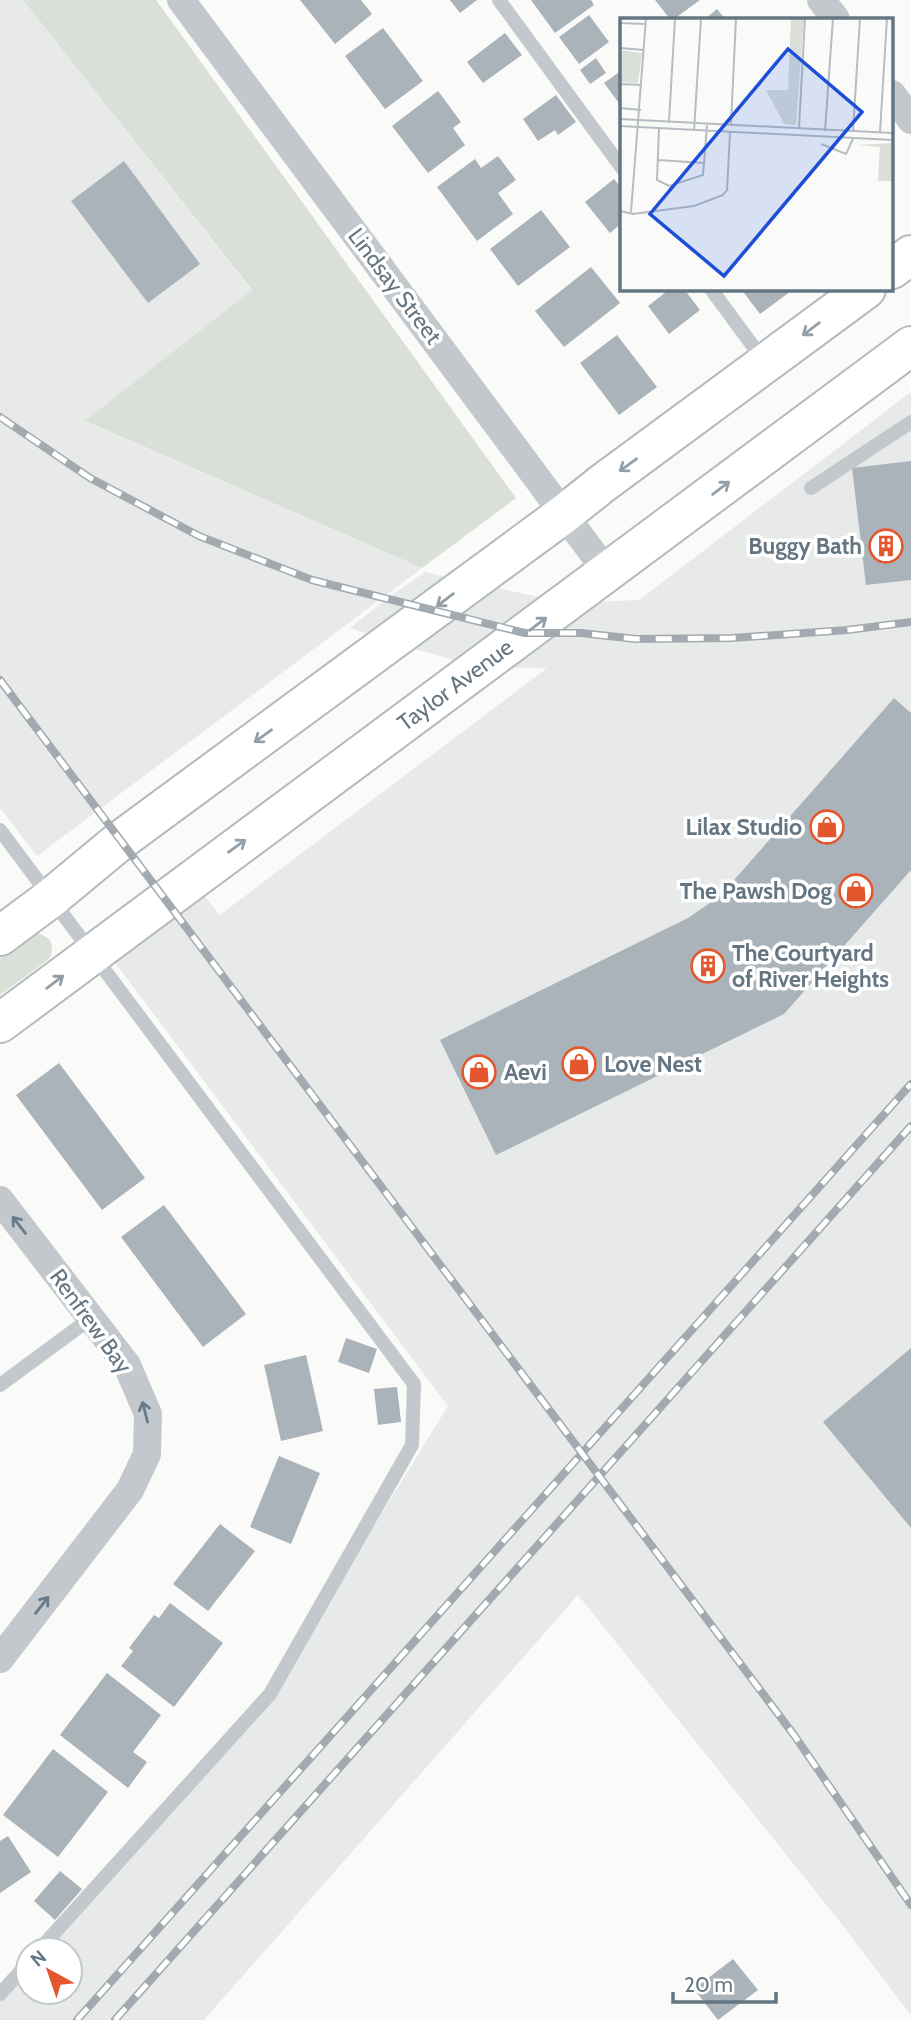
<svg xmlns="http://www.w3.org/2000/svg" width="911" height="2020" viewBox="0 0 911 2020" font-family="Cabin,sans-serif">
<rect width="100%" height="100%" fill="#fafaf8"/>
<path fill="#e8e9e9" d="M0,0h23l229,291 -166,131 336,146 -385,288 -37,-48z
M911,392v1623l-78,-102 -255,-318 -374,425h-204v-26l28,-31v29h42v-42h-31l231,-256 178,-288 -335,-446 91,-65 16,20 327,-247 -67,-1 -91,-25 -39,-14 35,-28 40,-28 141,31 73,-3z"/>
<path fill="#dadfd7" d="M23,0h133l360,498 -94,70 -337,-147 167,-131z
M36,934h5l8,5c4,7 4,13 0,20l-49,36v-37l30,-23z"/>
<path fill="#aab3b9" d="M300,0h61l11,14 -37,30z
M450,0h27l-17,13z
M531,0h60l3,5 -39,28z
M655,0h45l-26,19h-4z
M717,9l8,10h-20z
M589,15l20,27 -30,22 -20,-27z
M383,28l40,53 -38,28 -40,-53z
M505,33l17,22 -39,28 -16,-21z
M596,58l10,15 -16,11 -10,-14z
M622,70v37l-18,-24z
M438,91l23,31 -8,6 12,17 -37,28 -36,-47z
M556,95l20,27 -18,13 -3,-5 -17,11 -15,-22z
M498,156l18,24 -18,13 15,21 -36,27 -40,-54 38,-28 6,9z
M124,161l76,103 -52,39 -77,-102z
M614,179l8,10v34l-12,10 -25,-31z
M541,210l29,37 -52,39 -28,-37z
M591,267l29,36 -56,44 -29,-36z
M670,289h14l16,21 -31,24 -21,-28z
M741,289h53l-34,25z
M617,335l40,52 -38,28 -39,-52z
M911,461v119l-45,5 -14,-117z
M894,698l17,15v157l-127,144 -288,141 -56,-115 248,-122 32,-22z
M59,1063l86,115 -43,32 -86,-115z
M164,1205l82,109 -43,33 -82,-110z
M346,1338l31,11 -8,24 -31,-11z
M911,1348v180l-88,-106z
M306,1355l17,76 -42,10 -17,-76z
M397,1387l4,35 -23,3 -4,-36z
M279,1456l41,17 -29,71 -41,-17z
M220,1524l35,27 -47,60 -35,-27z
M170,1603l53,40 -49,64 -53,-41 12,-15 -4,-3 25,-33 5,3z
M107,1673l54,42 -28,37 14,10 -19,26 -68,-53z
M53,1749l55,43 -50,65 -55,-42z
M8,1836l23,36 -31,21v-52z
M60,1871l22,18 -27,31 -21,-19z
M733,1959l25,31 -40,30 -24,-31z"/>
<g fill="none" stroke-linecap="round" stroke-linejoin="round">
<defs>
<g id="secondary">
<path d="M892,269l19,-14"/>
<path d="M0,936l51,-38 70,-58 443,-326 39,-31 263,-194"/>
<path id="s1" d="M0,1023l911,-677"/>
</g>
</defs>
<use href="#secondary" stroke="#b3babf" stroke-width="42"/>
<path stroke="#c3c8cc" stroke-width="14" d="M499,0l123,168
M711,289l53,72
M811,488l100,-66
M0,830l414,554 -2,61 -142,249 -231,256
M0,1385l91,-67
M0,1994l28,-31"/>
<path stroke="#c3c8cc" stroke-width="28" d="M181,0l426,572
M821,0l15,19
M892,94l19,26
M0,1200l127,165 21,49 -1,40 -17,36 -130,169"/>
<use href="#secondary" stroke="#fff" stroke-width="38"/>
<defs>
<path id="rail" d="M0,417l90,61 109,58 113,44 213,53h56l55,6 96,-1 115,-8 64,-8
M0,680l794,1055 117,170
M77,2020l834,-936
M115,2020l796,-894"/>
</defs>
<use href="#rail" stroke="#a2aab0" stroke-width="8"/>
<use href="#rail" stroke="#fff" stroke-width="5" stroke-dasharray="16" stroke-linecap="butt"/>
</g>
<defs><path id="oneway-shaft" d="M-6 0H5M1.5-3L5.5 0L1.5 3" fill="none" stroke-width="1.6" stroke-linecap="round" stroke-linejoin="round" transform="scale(1.75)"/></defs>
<g stroke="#939fa8">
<use href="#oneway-shaft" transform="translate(811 329) rotate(143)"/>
<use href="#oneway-shaft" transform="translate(628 465) rotate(144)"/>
<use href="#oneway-shaft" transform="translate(721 488) rotate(-37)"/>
<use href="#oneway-shaft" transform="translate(445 600) rotate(143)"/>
<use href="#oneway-shaft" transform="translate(538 624) rotate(-37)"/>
<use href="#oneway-shaft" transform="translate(263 736) rotate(144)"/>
<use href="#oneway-shaft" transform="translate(237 846) rotate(-36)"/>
<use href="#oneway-shaft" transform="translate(55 982) rotate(-37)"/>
</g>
<g stroke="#6a7a87">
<use href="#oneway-shaft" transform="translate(19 1225) rotate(-128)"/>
<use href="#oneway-shaft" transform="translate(145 1412) rotate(-104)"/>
<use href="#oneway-shaft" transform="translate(42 1605) rotate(-52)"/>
</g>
<defs>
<symbol id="building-ring" viewBox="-11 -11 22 22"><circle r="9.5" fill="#fff" stroke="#e4572e" stroke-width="1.5"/><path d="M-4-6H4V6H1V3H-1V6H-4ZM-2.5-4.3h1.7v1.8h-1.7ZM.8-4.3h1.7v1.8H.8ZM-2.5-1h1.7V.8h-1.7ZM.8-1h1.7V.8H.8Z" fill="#e4572e"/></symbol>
<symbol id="shop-ring" viewBox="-11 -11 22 22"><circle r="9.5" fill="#fff" stroke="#e4572e" stroke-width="1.5"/><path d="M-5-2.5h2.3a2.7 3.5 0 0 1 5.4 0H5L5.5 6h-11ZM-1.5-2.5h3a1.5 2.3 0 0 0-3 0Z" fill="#e4572e"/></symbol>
</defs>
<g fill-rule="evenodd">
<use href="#building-ring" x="867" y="527" width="38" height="38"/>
<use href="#shop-ring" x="808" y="808" width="38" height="38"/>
<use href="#shop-ring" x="837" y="872" width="38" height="38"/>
<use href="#building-ring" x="689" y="947" width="38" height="38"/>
<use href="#shop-ring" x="560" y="1045" width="38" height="38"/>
<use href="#shop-ring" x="460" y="1053" width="38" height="38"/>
</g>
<g text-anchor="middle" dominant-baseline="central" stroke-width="7" stroke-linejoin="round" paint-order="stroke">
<g font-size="23" fill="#657683" stroke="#fff">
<text transform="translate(395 286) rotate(53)">Lindsay Street</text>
<text stroke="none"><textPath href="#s1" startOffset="567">Taylor Avenue</textPath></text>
<text transform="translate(91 1321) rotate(54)">Renfrew Bay</text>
</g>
<g font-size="23" font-weight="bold" fill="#657683" stroke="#fff" text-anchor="end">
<text x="862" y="546">Buggy Bath</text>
<text x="802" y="827">Lilax Studio</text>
<text x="832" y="891">The Pawsh Dog</text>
<text x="732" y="953" text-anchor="start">The Courtyard<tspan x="732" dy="26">of River Heights</tspan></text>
<text x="604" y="1064" text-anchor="start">Love Nest</text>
<text x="504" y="1072" text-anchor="start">Aevi</text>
</g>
</g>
<g transform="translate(620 18)">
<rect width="273" height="273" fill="#fafaf8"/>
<path d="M171,0h13l-8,107 -12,-1 -18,-34h22zM273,125v38h-15l2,-34 -23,-2z" fill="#dadfd7"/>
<path d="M0,32l22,3 -4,30 -18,-1z" fill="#dadfd7"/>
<path fill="none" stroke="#b5bdc2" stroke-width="2" d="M0,5l26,1M0,30l24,2M0,66l22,1M0,90l21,2M0,101l273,14M49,104l6,-104M111,106l5,-106M0,108l273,14M179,110l6,-110M39,111l-2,51 12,6 34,-11 4,-50M74,113l7,-113M205,113l8,-113M233,113l7,-113M260,114l7,-114M201,126l25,10 7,-15M38,142l46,3M0,193l13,3 61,-8 29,-11 4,-5 3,-58M11,194l15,-194"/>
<path fill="#1d4ed8" fill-opacity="0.15" stroke="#1d4ed8" stroke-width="3.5" d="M168,31l74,63 -138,164 -74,-62z"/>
<rect width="273" height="273" fill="none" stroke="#657683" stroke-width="3.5"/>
</g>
<g transform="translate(49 1971) rotate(320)"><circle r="33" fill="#ffffff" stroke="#c1c8cd" stroke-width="2"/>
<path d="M0-5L12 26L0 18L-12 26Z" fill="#e4572e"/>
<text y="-10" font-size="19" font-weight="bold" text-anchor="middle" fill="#657683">N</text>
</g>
<path d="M673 1992v10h103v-10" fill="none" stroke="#657683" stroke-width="3.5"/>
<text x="684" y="1992" font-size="21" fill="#657683" stroke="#ffffff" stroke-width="5" paint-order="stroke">20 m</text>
</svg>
